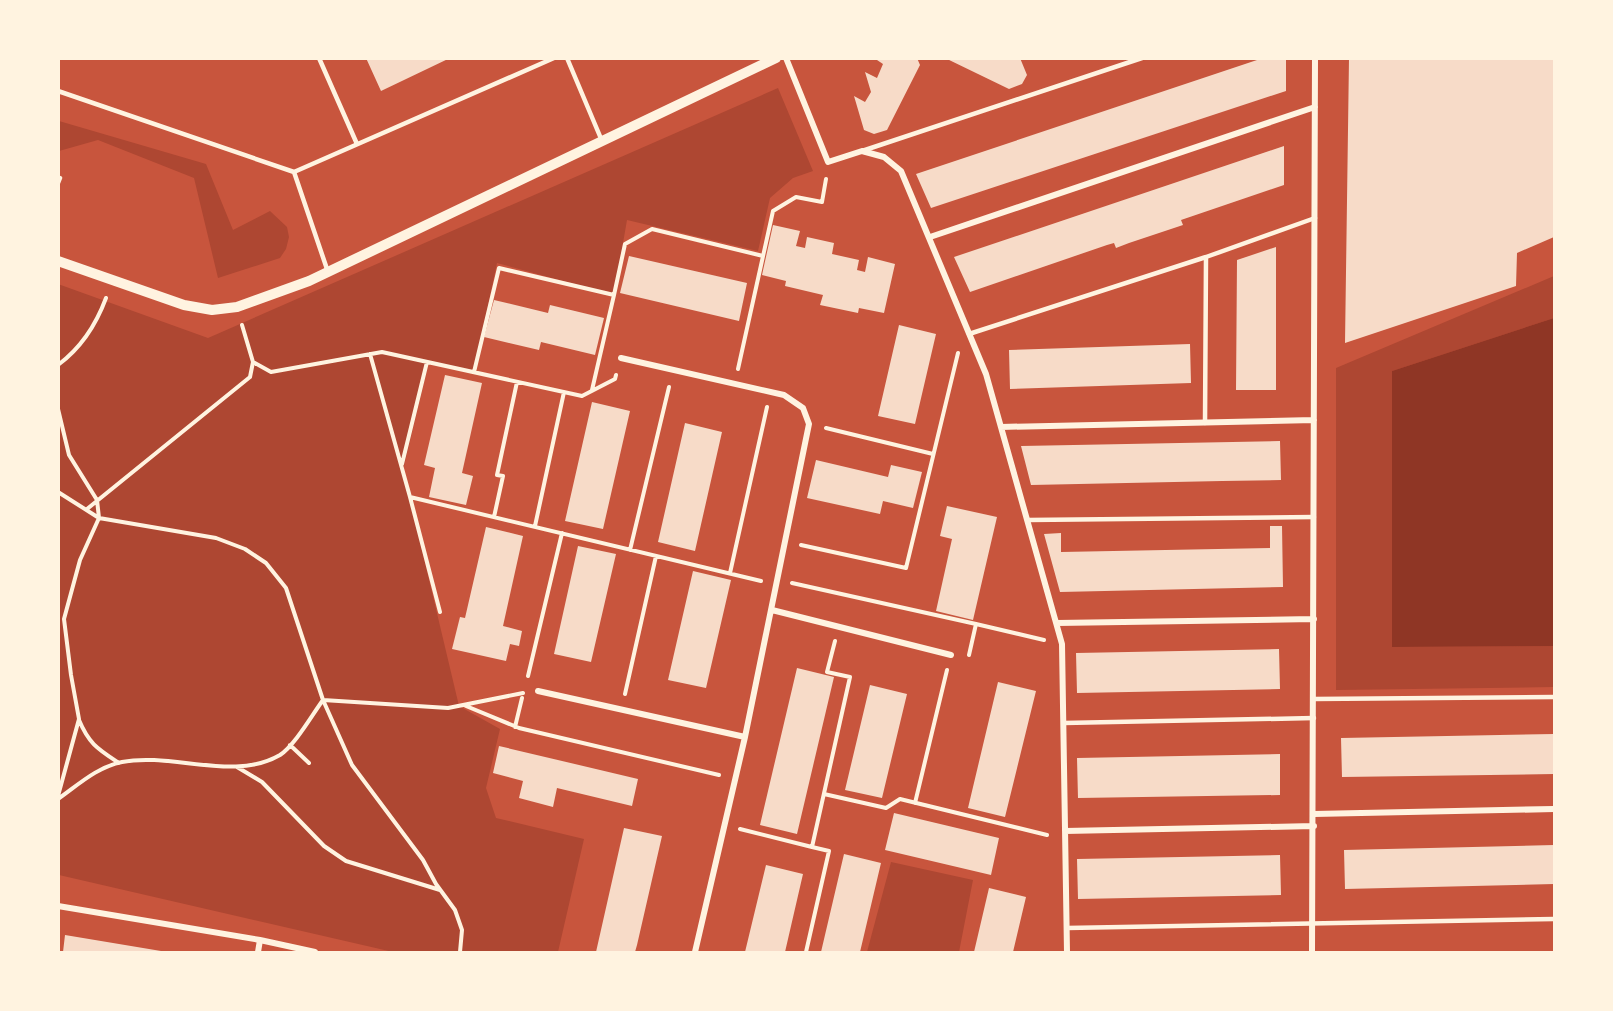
<svg xmlns="http://www.w3.org/2000/svg" width="1613" height="1011" viewBox="0 0 1613 1011" font-family="'PT Sans',sans-serif">
<rect width="100%" height="100%" fill="#c8553d"/>
<path fill="#ae4732" d="M778,88l35,83 -20,7 -23,20 -12,53 -131,-31 -13,75 -117,-32 -23,109 -45,-10 -26,108 56,236 41,23 -14,59 10,30 88,21 -26,113h-165l-334,-77 -1,-591 150,54z
M59,121l147,43 27,66 37,-19 17,16 2,10 -3,12 -6,9 -62,20 -24,-100 -96,-38 -39,11z
M1554,276v42l-162,53v276l162,-1v41l-218,3v-322z
M891,862l82,18 -14,72h-92z"/>
<path fill="#8f3625" d="M1554,318v328l-162,1v-276z"/>
<path fill="#f7dbc8" d="M366,58h84l-69,33z
M874,58h43l3,7 -33,65 -13,4 -10,-4 -10,-34 11,6 6,-10 -6,-20 12,6 6,-14z
M945,58h75l7,17 -5,9 -13,5z
M1263,58h23v33l-355,117 -15,-34z
M1349,58h205v179l-37,16 -1,33 -171,57z
M1284,146v39l-103,35 2,5 -54,18 -13,5 -2,-5 -7,2 -137,47 -16,-35z
M773,225l27,6 -4,15 9,2 2,-11 27,6 -2,11 27,6 -2,10 8,2 3,-15 27,7 -11,49 -25,-5 -1,5 -38,-8 3,-10 -38,-9 1,-5 -24,-6z
M1276,247v143h-40l1,-130z
M629,256l118,27 -8,38 -119,-28z
M494,300l54,13 2,-8 54,13 -9,37 -54,-13 -2,8 -55,-13z
M899,325l37,9 -21,90 -37,-8z
M1190,344l1,39 -181,6 -1,-39z
M445,375l37,8 -20,90 11,3 -7,29 -37,-8 6,-29 -11,-3z
M592,402l38,9 -27,118 -38,-8z
M685,423l37,9 -27,119 -37,-9z
M1280,441l1,39 -59,1 -191,4 -10,-39z
M816,460l72,17 3,-12 31,7 -9,36 -30,-7 -3,13 -73,-16z
M947,506l50,11 -24,103 -37,-9 16,-72 -12,-3z
M1270,526h12l1,61 -223,5 -16,-58 17,-1v19l209,-4z
M486,527l37,9 -20,90 19,5 -3,15 -9,-2 -4,17 -54,-12 8,-32 5,1z
M578,546l38,8 -25,108 -37,-8z
M693,571l38,9 -25,108 -38,-8z
M1279,649l1,40 -203,4 -1,-40z
M797,668l37,9 -37,157 -37,-9z
M998,682l38,9 -31,126 -37,-9z
M870,685l37,9 -25,104 -37,-8z
M1554,734v40l-212,3 -1,-39z
M499,746l139,33 -6,27 -75,-18 -4,19 -34,-9 4,-17 -30,-8z
M1280,754v41l-202,3 -1,-40z
M894,813l105,25 -8,37 -106,-25z
M624,828l38,8 -25,109 -2,7h-39z
M1554,845v39l-209,5 -1,-39z
M844,854l37,9 -21,89h-39z
M1280,855l1,40 -203,4 -1,-40z
M766,865l37,9 -18,78h-40z
M989,888l37,9 -13,55h-39z
M65,935l96,16v1h-98z"/>
<g fill="none" stroke-linecap="round" stroke-linejoin="round">
<path stroke="#fff3e0" stroke-width="4" d="M370,354l40,143 351,84
M253,362l18,10 111,-20 200,44 33,-17 1,-4
M58,365c23,-17 38,-40 48,-67
M738,369l35,-158 23,-14 26,5 4,-23
M474,372l25,-104 115,27 11,-51 27,-15 111,27
M592,390l22,-95
M58,409l11,46 28,45 2,18 -19,42 -16,59 7,56 8,44 -21,77
M826,428l107,26
M402,464l25,-102
M58,492l41,26 117,20 29,11 21,14 20,25 37,112 29,65 71,95 13,24 19,26 7,20 -2,22
M410,497l30,115
M87,509l163,-132 3,-15 -11,-37
M494,517l9,-41 -6,-1 20,-93
M535,526l29,-134
M801,545l105,23 52,-215
M630,550l39,-163
M730,573l37,-166
M792,583l184,41
M969,655l7,-31 68,16
M528,676l34,-143
M625,694l31,-138
M466,706l53,22 200,47
M79,720c10,24 19,29 40,43
M515,727l7,-29
M290,745l19,18
M237,767l25,15 62,64 22,15 94,29
M824,794l62,14 14,-9 147,36
M58,799c20,-14 39,-32 64,-37 50,-10 112,20 158,-7 15,-10 32,-40 43,-55l125,8 75,-15
M915,803l32,-133
M740,829l72,18
M806,952l23,-101 -17,-4 38,-170 -23,-5 8,-31"/>
<path stroke="#fff3e0" stroke-width="4.5" d="M319,58l38,86
M567,58l35,83
M58,91l236,81
M862,151l280,-93
M58,183l2,-5
M328,272l-34,-100 260,-114
M969,334l237,-77 109,-39
M1205,423l1,-166
M1028,520l286,-3
M1314,699l240,-2
M1064,723l250,-5
M1067,928l487,-9"/>
<path stroke="#fff3e0" stroke-width="6" d="M786,58l42,104 34,-11 22,6 17,14 85,203 76,270 5,308
M930,237l385,-130
M621,358l163,37 19,13 6,16 -64,313 -50,215
M1001,427l313,-7
M772,610l179,45
M1057,623l257,-4
M538,691l207,46
M1314,814l240,-5
M1065,831l249,-5
M58,906l202,34 55,12
M258,952l2,-12
M1312,952l3,-894"/>
<path stroke="#fff3e0" stroke-width="10" d="M58,261l126,44 28,5 25,-3 72,-26 467,-223"/>
</g>
<rect width="1613" height="1011" fill="none" stroke="#fff3e0" stroke-width="120"/>
</svg>
